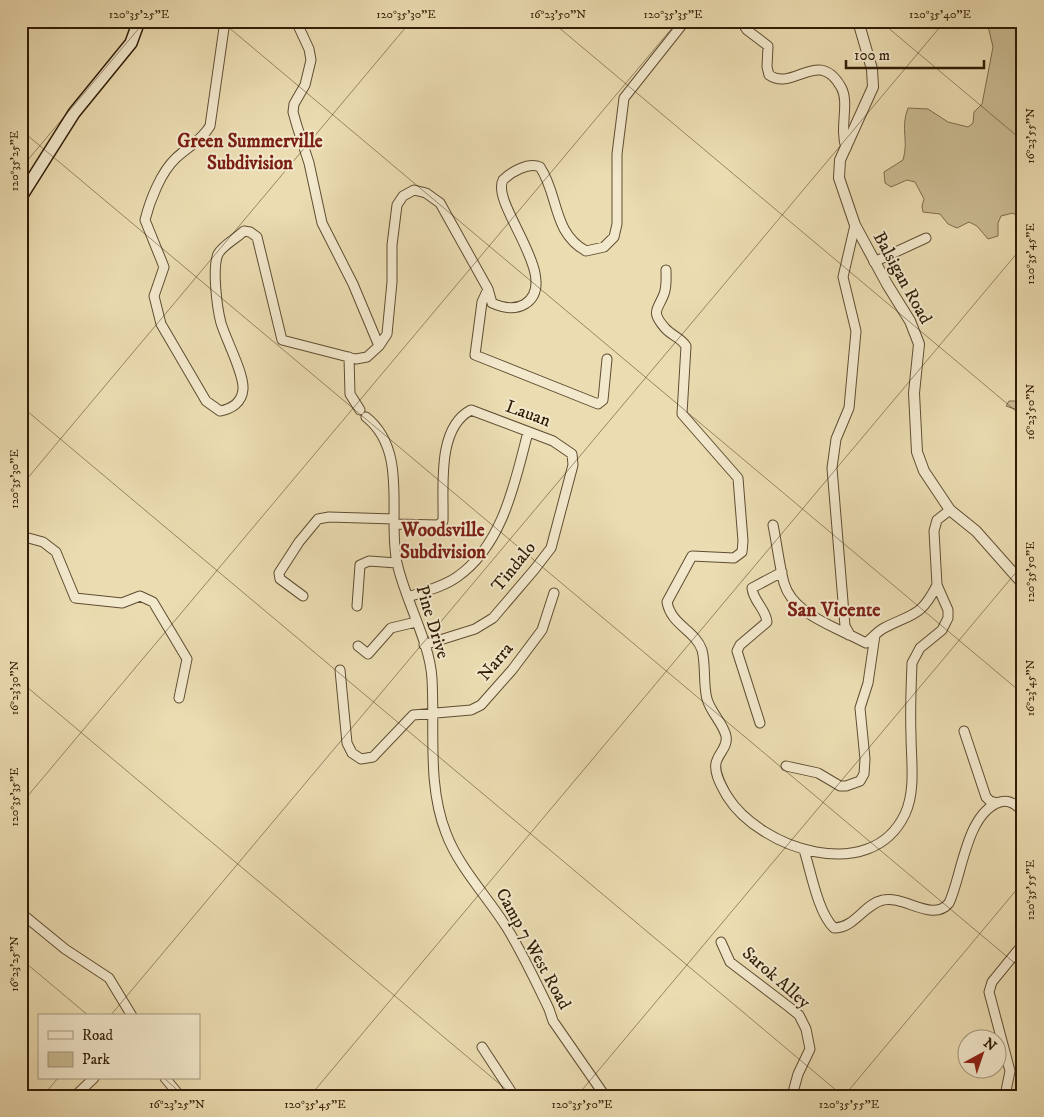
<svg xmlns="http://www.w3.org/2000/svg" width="1044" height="1117" viewBox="0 0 1044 1117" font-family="'IM FELL DW Pica',serif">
<rect width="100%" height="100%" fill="#ebdcb1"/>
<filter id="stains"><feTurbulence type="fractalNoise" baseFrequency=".004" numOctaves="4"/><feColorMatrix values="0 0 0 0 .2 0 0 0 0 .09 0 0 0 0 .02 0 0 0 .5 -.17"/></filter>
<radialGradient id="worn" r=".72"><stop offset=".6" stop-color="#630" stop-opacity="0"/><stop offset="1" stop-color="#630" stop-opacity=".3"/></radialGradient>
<path fill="#cbbc94" stroke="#7e6c4d" d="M983,21h40v201l-10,-9 -12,3 -3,7v13l-10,3 -11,-13 -8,-4 -12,6 -9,-4 -8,-10 -17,-2 -1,-6 2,-7 -9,-17 -8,-2 -16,7 -6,-4 -1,-11 19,-12c6,-20 -3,-31 5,-52l20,1 20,13 20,5 5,-4 1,-11 8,-8 11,-57 -4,-17z
M1009,401h14v11l-17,-6z"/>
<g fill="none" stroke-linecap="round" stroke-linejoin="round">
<defs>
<path id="minor" d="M225,21l-15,105c-8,14 -22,21 -34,32 -15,14 -26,42 -31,62l19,47 -10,29 7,28 45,77 14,10c11,-2 22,-8 23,-22 1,-16 -17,-49 -22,-66 -4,-15 -9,-55 -3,-69 5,-9 19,-16 26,-23l6,1 7,5 25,103 74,19 11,-2 12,-11 8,-12 5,-52v-37l5,-40 6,-9 11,-6 12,3 14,10 48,86 4,14c11,5 23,7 33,1 38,-24 -35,-100 -22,-124 8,-8 25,-18 37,-13 19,28 12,65 46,84l18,-4 10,-10 3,-13v-70l7,-56 61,-77
M296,21l13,28 2,11 -6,25 -11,19 -1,8 4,14 12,37 13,60 31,61 26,62
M741,21l6,9 21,16 -1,21 2,8c25,17 49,-28 72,12 9,16 -2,40 5,61
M855,225l-12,52 13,54 -7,77 -13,31 -4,29 13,158 5,9 16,8c6,-5 12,-12 18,-15 29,-15 37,-11 53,-43
M874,262l52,-24
M666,270c0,8 1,16 -2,24 -6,16 -14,17 1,34 7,8 15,9 21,18l-4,68 56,64 5,63 -1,11 -8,6 -42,-2 -25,46c4,23 28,28 35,48 4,16 1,34 5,49 4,14 16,24 19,37 2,10 -6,16 -9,24 -5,11 5,27 10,36 33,53 144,90 178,18 11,-24 6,-54 6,-79 -1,-24 0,-48 1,-72l8,-15 22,-18 6,-12v-8l-11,-25 -3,-54 3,-11 13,-10
M488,289l-6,13 -7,53 123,49 5,-4 4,-41
M349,357l1,37 10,16
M366,417c43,34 21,100 31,146 8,37 33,79 35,116 3,51 -5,106 14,154 13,35 42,64 61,95 16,26 29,54 42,81l4,12 52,75
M395,524l43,1 5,-4c1,-32 -7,-93 28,-111l82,31 19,13 1,11 -22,83 -17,22 -41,48 -18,11 -51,16
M773,525c4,19 6,39 11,58 8,28 42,40 65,52
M21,536l22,6 13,10 19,46 47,5 18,-7 13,6 34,57 -8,39
M303,596l-23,-17 -1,-6 20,-31 19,-23 11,-2 65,2
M408,597c17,-6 35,-10 49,-20 46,-32 58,-95 71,-145
M357,606l3,-41 9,-4 28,2
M358,646l10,8 23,-26 25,-6
M340,670l7,73 5,10 9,6 12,-2 40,-42 58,-5 10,-5 31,-35 30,-40 12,-37
M760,723l-23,-72 3,-6 27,-23c-1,-13 -14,-21 -15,-34l30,-16
M964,731l22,66 4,4 8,2
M786,766l32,7 22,13h6l14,-5 4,-7 1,-15 -5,-51 8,-25 7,-48
M804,850c7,22 14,63 30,78 21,0 30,-24 49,-28 21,-5 50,23 66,3 13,-27 17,-90 51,-101 9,-3 17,3 23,10
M21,913l44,36 44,29 23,38
M721,942l9,20 59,45 10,8 7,14 4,20 -12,25 -6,22
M482,1047l32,49
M165,1078l15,18
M75,1096l19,-18
M1005,1096l5,-25 -21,-79 3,-10 31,-38"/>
<path id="tertiary" d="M858,21l14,48 1,18 -33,73 -1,18 16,47 32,59 23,37 9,23 -5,49 3,59 7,19 26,39 26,21 47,53"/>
<path id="secondary" d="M21,197l53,-84 57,-70 8,-22"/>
</defs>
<use href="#minor" stroke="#604d31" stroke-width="11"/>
<use href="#tertiary" stroke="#604d31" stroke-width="12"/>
<use href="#secondary" stroke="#311d06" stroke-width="14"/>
<use href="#minor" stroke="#f2e8cc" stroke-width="9"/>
<use href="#tertiary" stroke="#f2e8cc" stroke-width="10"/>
<use href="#secondary" stroke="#f2e8cc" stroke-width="11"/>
</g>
<path fill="none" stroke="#311d06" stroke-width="1" stroke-opacity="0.45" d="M221,21l802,673M551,21l472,396M880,21l143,120M21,130l1002,840M21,168l124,-147M21,406l822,690M21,486l390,-465M21,682l493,414M21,804l657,-783M21,959l68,57M110,1016l835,-995M164,1078l20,18M43,1096l15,-18M310,1096l713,-850M577,1096l446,-532M844,1096l179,-214"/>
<g text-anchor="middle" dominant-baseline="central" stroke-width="4" stroke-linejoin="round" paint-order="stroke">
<g font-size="18" fill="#311d06" stroke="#f2e8cc">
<text transform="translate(902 278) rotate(61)">Balsigan Road</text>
<text transform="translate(528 414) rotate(20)">Lauan</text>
<text transform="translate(514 567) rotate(-51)">Tindalo</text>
<text transform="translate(432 622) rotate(73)">Pine Drive</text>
<text transform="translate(496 662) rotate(-50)">Narra</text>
<text transform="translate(533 949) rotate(61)">Camp 7 West Road</text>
<text transform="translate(776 978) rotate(41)">Sarok Alley</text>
</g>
<g font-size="19" font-weight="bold" fill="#7a1f14" stroke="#f2e8cc">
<text x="250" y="141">Green Summerville<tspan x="250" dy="22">Subdivision</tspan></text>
<text x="443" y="530">Woodsville<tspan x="443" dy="22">Subdivision</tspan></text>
</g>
<g font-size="20" font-weight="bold" fill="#7a1f14" stroke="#f2e8cc">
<text x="834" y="610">San Vicente</text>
</g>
</g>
<rect width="1044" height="1117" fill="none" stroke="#ebdcb1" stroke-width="55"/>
<rect x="38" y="1014" width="162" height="65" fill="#f2e8cc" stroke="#a5977d"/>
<rect x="48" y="1031" width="25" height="8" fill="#f2e8cc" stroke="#a5977d"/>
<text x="82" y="1040" font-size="15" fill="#311d06">Road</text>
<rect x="48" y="1052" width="25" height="15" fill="#cbbc94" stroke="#a5977d"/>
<text x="82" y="1064" font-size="15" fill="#311d06">Park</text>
<g transform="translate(982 1054) rotate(40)"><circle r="24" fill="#f2e8cc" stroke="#a5977d"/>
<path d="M0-4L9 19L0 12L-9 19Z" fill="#8f2418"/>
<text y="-8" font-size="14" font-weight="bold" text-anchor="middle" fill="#311d06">N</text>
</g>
<path d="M846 60v8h138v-8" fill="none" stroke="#311d06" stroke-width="2.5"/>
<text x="854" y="60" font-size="15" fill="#311d06" stroke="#f2e8cc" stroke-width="4" paint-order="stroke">100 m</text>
<rect x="28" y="28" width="988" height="1062" fill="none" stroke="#311d06" stroke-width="2"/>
<g font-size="12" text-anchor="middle" fill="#311d06">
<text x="139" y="18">120°35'25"E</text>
<text x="406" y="18">120°35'30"E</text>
<text x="558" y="18">16°23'50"N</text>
<text x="673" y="18">120°35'35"E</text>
<text x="940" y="18">120°35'40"E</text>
<text transform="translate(1030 136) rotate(-90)" y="4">16°23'55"N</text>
<text transform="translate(14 161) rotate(-90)" y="4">120°35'25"E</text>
<text transform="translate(1030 254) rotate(-90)" y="4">120°35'45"E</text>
<text transform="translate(1030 412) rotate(-90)" y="4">16°23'50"N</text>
<text transform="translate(14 479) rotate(-90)" y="4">120°35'30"E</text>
<text transform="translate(1030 572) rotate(-90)" y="4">120°35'50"E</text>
<text transform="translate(14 688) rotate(-90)" y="4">16°23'30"N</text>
<text transform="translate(1030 688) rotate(-90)" y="4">16°23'45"N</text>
<text transform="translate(14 797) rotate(-90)" y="4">120°35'35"E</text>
<text transform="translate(1030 890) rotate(-90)" y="4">120°35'55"E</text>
<text transform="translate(14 964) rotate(-90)" y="4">16°23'25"N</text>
<text x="177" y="1108">16°23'25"N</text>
<text x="315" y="1108">120°35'45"E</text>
<text x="582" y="1108">120°35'50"E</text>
<text x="849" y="1108">120°35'55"E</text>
</g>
<rect width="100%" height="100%" filter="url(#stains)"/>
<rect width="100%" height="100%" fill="url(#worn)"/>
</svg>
